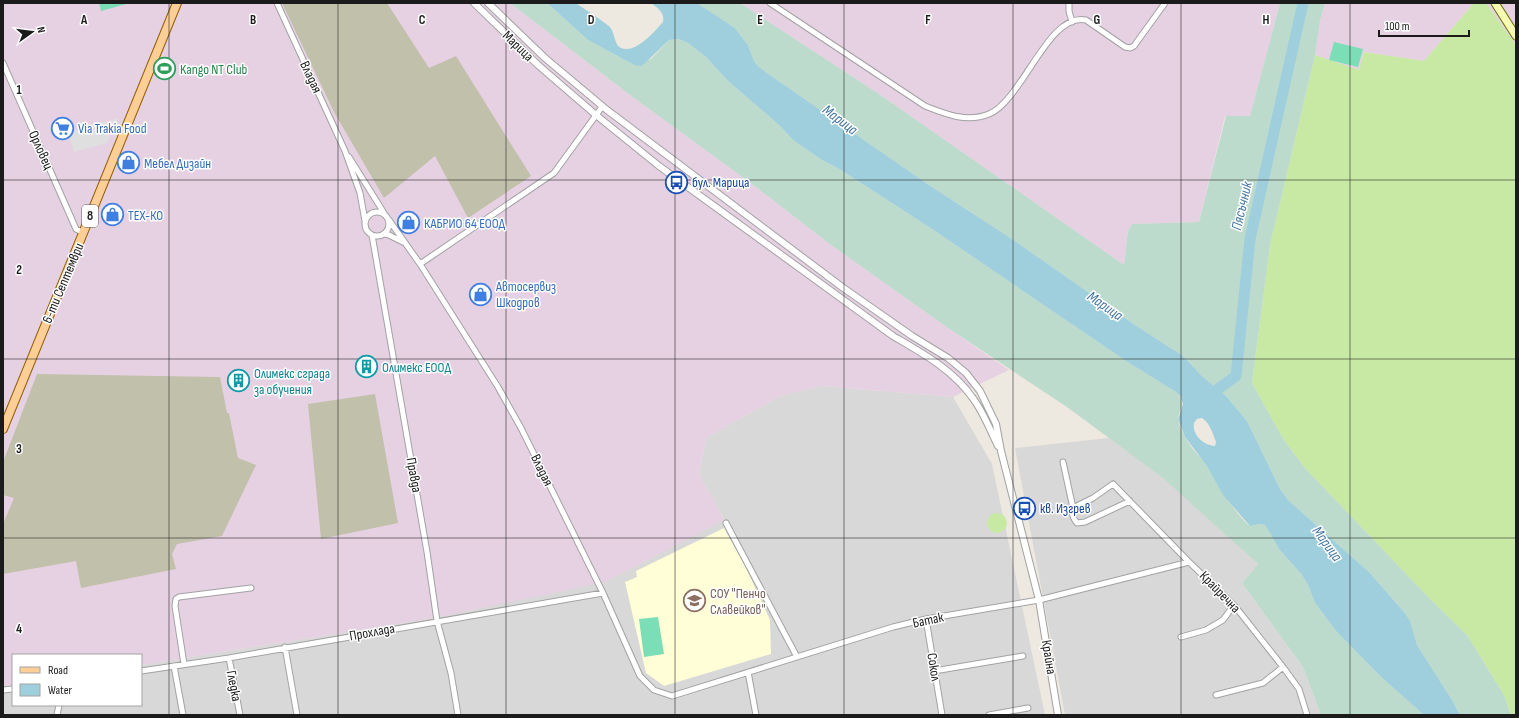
<svg xmlns="http://www.w3.org/2000/svg" width="1519" height="718" viewBox="0 0 1519 718" font-family="'Sofia Sans Condensed',sans-serif">
<rect width="100%" height="100%" fill="#ede8e0"/>
<path fill="#d9d8d8" d="M821,386l132,11 39,67 53,251h-1042v-28l10,-1v19h128v-40l294,-47 289,-98 -25,-46 7,-36 74,-42z
M1109,438l54,39 95,87 -16,19 61,84 18,48h-256l-50,-267z"/>
<path fill="#e6d1e3" d="M3,3h507l120,92 126,92 75,58 117,83 61,42 -56,27 -132,-11 -41,10 -74,42 -7,36 25,46 -119,62 -170,36 -294,47v-10h-128v31l-10,1z
M740,3h540l-30,113h-25l-26,106 -67,2 -4,7 -4,34 -245,-171z
M1325,3h149l-50,58 -60,-9 -5,18 -44,-15 5,-34z
M1486,3h30v42z"/>
<path fill="#fffed6" d="M724,528l22,40 24,52 1,34 -107,32 -18,-13 -21,-91 12,-5 -1,-6z"/>
<path fill="#c1c0ab" d="M282,3h105l42,65 27,-12 75,120 -63,42 -33,-62 -51,42 -50,-86z
M37,374l183,3 7,36h2l9,45 18,7 -34,71 -45,8 -5,10 4,15 -95,19 -5,-27 -73,13v-50l11,-26 -11,-3v-33z
M375,394l23,129 -77,16 -13,-135z"/>
<path fill="#c7e9a4" d="M1474,3h12l30,42v670h-5l-7,-20 -37,-60 -37,-36 -126,-132 -22,-30 -30,-54 18,-138 45,-190 44,15 5,-18 60,9z
M987 523a10 10 0 1 1 20 0a10 10 0 1 1-20 0Z"/>
<path fill="#bcdbcc" d="M510,3h37l41,37 46,25 17,-6 18,-19 10,-1 9,4 18,14 22,24 51,44 14,15 10,7 19,13 19,10 91,59 194,132 50,31c13,14 -1,19 3,31 4,12 10,22 19,32 2,3 6,5 8,9 10,16 29,51 44,62l10,-2 5,1 14,24 23,26 6,10 7,18 21,28 45,46 43,38h-103l-18,-48 -61,-84 16,-19 -95,-86 -96,-71 -119,-79 -117,-83 -75,-58 -126,-92z
M697,3h43l139,91 245,171 4,-34 4,-7 67,-2 27,-106h24l30,-113h45l-5,18 -5,34 -45,190 -18,138 30,54 22,30 126,132 37,36 37,60 7,20h-51l-8,-15 -35,-55 -7,-23 -6,-10 -35,-40 -81,-72 -8,-11 -33,-68 -21,-25 -24,-20 -19,-20 -48,-31 -120,-84 -86,-56 -162,-112 -9,-7 -4,-5 -6,-16 -13,-17z"/>
<path fill="#7bdeb6" d="M99,3h31l-29,8z
M1334,42l29,7 -5,18 -29,-7z
M658,617l6,37 -20,3 -5,-38z"/>
<path fill="#dfdfdf" d="M118,118l-11,25 -33,9 -6,-20z"/>
<path fill="#9fcfdc" fill-rule="evenodd" d="M547,3c8,0 20,-2 28,0 3,1 32,21 35,24 5,6 4,18 11,21 15,6 34,-17 42,-26 2,-9 -5,-14 -12,-19h46l38,25 13,17 6,16 4,5 9,7 162,112 86,56 120,84 48,31 19,20 24,20 21,25 33,68 8,11 81,72 35,40 6,9 7,24 35,55 8,15h-36l-43,-38 -45,-46 -21,-28 -7,-18 -6,-10 -23,-26 -14,-24 -5,-1 -10,2 -27,-31 -16,-29 -22,-29 -7,-18 5,-15 -3,-8 -4,-4 -50,-31 -194,-132 -91,-59 -19,-10 -19,-13 -10,-7 -14,-15 -51,-44 -22,-24 -18,-14 -9,-4 -10,1 -25,24 -3,2 -7,-1 -46,-25zM1202,418c8,5 11,16 14,24l-1,4c-12,-1 -23,-11 -21,-23l3,-4z"/>
<g fill="none" stroke-linecap="round" stroke-linejoin="round">
<path stroke="#9fcfdc" stroke-width="11" d="M1207,400l11,-11 18,-13 14,-137 53,-236"/>
<defs>
<path id="minor" d="M277,3l68,148 15,42 5,28
M770,3l155,103c20,8 42,17 64,8 33,-13 60,-103 97,-94l39,27 5,1 4,-2 31,-43
M1069,3v8l3,11
M3,63l73,166 8,4
M349,157l35,56
M365 224a12 12 0 1 1 24 0a12 12 0 1 1-24 0Z
M389,220l31,44 78,123 23,41 82,165 37,83 14,14 18,6 221,-69 33,-8 113,-19 150,-38
M384,234l5,1 14,7
M372,235l55,317 10,69 14,52 7,42
M420,264l134,-91 48,-66
M1063,462l10,46
M1130,501l-45,21 -8,1c-4,-5 -6,-9 -4,-15l20,-10 20,-14 76,78 45,43 49,62 16,22 8,26
M726,523l71,134
M926,619l16,96
M1181,637l25,-7 17,-10 11,-15
M285,647l12,68
M229,658l11,57
M184,664l-9,-58 1,-7 3,-2 72,-9
M174,666l9,49
M141,671l88,-13 374,-65
M934,671l89,-15
M748,672l8,43
M3,690l10,-1
M1216,695l47,-12 20,-16
M57,715l2,-10
M989,715l39,-7"/>
<path id="tertiary" d="M474,3l64,62 58,50 63,51 234,170c29,17 59,33 79,61 11,14 18,33 26,49
M488,3l57,55 62,52 235,177 70,49 36,22 18,15 14,18 16,33 5,27 38,149 19,115"/>
<path id="secondary" d="M1495,3l21,33"/>
<path id="primary" d="M3,429l174,-426"/>
</defs>
<use href="#minor" stroke="#a2a2a2" stroke-width="7"/>
<use href="#tertiary" stroke="#a2a2a2" stroke-width="8"/>
<use href="#secondary" stroke="#667003" stroke-width="9"/>
<use href="#primary" stroke="#915e00" stroke-width="10"/>
<use href="#minor" stroke="#fff" stroke-width="5"/>
<use href="#tertiary" stroke="#fff" stroke-width="6"/>
<use href="#secondary" stroke="#f7fab1" stroke-width="7"/>
<use href="#primary" stroke="#fdce95" stroke-width="8"/>
</g>
<path fill="none" stroke="#1b1b1b" stroke-width="1" stroke-opacity="0.55" d="M169,3v712M338,3v712M506,3v712M675,3v712M844,3v712M1013,3v712M1181,3v712M1350,3v712M3,180h1513M3,359h1513M3,538h1513"/>
<defs>
<symbol id="stadium-ring" viewBox="-11 -11 22 22"><circle r="9.5" fill="#fff" stroke="#2e9e5b" stroke-width="1.5"/><path d="M0-5a6.5 5 0 1 0 0 10a6.5 5 0 1 0 0-10ZM-3.5-1.8h7v3.6h-7Z" fill="#2e9e5b"/></symbol>
<symbol id="supermarket-ring" viewBox="-11 -11 22 22"><circle r="9.5" fill="#fff" stroke="#3f7fe0" stroke-width="1.5"/><path d="M-6-5.5h2.5l.6 2H6L4.5 2H-2.5L-4.4-4H-6ZM-1.5 3.2a1.3 1.3 0 1 0 .1 0ZM3 3.2a1.3 1.3 0 1 0 .1 0Z" fill="#3f7fe0"/></symbol>
<symbol id="shop-ring" viewBox="-11 -11 22 22"><circle r="9.5" fill="#fff" stroke="#3f7fe0" stroke-width="1.5"/><path d="M-5-2.5h2.3a2.7 3.5 0 0 1 5.4 0H5L5.5 6h-11ZM-1.5-2.5h3a1.5 2.3 0 0 0-3 0Z" fill="#3f7fe0"/></symbol>
<symbol id="bus-ring" viewBox="-11 -11 22 22"><circle r="9.5" fill="#fff" stroke="#1a4fb4" stroke-width="1.5"/><path d="M-5-6H5V4H4V6H2V4H-2V6H-4V4H-5ZM-3.5-4V0h7V-4ZM-3.5 1.2v1.5H-2V1.2ZM2 1.2v1.5H3.5V1.2Z" fill="#1a4fb4"/></symbol>
<symbol id="building-ring" viewBox="-11 -11 22 22"><circle r="9.5" fill="#fff" stroke="#0f9aa8" stroke-width="1.5"/><path d="M-4-6H4V6H1V3H-1V6H-4ZM-2.5-4.3h1.7v1.8h-1.7ZM.8-4.3h1.7v1.8H.8ZM-2.5-1h1.7V.8h-1.7ZM.8-1h1.7V.8H.8Z" fill="#0f9aa8"/></symbol>
<symbol id="school-ring" viewBox="-11 -11 22 22"><circle r="9.5" fill="#fff" stroke="#8d6e63" stroke-width="1.5"/><path d="M0-5L7-2L0 1L-7-2ZM-4 1L0 2.5L4 1V4Q0 6-4 4Z" fill="#8d6e63"/></symbol>
</defs>
<g fill-rule="evenodd">
<use href="#stadium-ring" x="152" y="56" width="25" height="25"/>
<use href="#supermarket-ring" x="50" y="116" width="25" height="25"/>
<use href="#shop-ring" x="116" y="150" width="25" height="25"/>
<use href="#bus-ring" x="664" y="170" width="25" height="25"/>
<use href="#shop-ring" x="100" y="202" width="25" height="25"/>
<use href="#shop-ring" x="396" y="210" width="25" height="25"/>
<use href="#shop-ring" x="468" y="282" width="25" height="25"/>
<use href="#building-ring" x="354" y="354" width="25" height="25"/>
<use href="#building-ring" x="226" y="368" width="25" height="25"/>
<use href="#bus-ring" x="1012" y="496" width="25" height="25"/>
<use href="#school-ring" x="682" y="588" width="25" height="25"/>
</g>
<g text-anchor="middle" dominant-baseline="central" stroke-width="3" stroke-linejoin="round" paint-order="stroke">
<rect fill="#fff" stroke="#5f5f5f" stroke-width="1" x="82" y="205" width="16" height="22" rx="3"/>
<g font-size="13" font-weight="bold" fill="#1b1b1b">
<text x="90" y="216">8</text>
</g>
<g font-size="14" fill="#1b1b1b" stroke="#fff">
<text transform="translate(518 46) rotate(44)">Марица</text>
<text transform="translate(311 77) rotate(65)">Владая</text>
<text transform="translate(41 150) rotate(66)">Орловец</text>
<text transform="translate(63 283) rotate(-67)">6-ти Септември</text>
<text transform="translate(542 470) rotate(64)">Владая</text>
<text transform="translate(414 475) rotate(80)">Правда</text>
<text transform="translate(1220 592) rotate(46)">Крайречна</text>
<text transform="translate(928 620) rotate(-12)">Батак</text>
<text transform="translate(372 632) rotate(-10)">Прохлада</text>
<text transform="translate(1049 657) rotate(81)">Крайна</text>
<text transform="translate(934 667) rotate(81)">Сокол</text>
<text transform="translate(234 686) rotate(79)">Гледка</text>
</g>
<g font-size="14" fill="#27864d" stroke="#fff" text-anchor="start">
<text x="180" y="69">Kango NT Club</text>
</g>
<g font-size="14" fill="#366cbe" stroke="#fff" text-anchor="start">
<text x="78" y="128">Via Trakia Food</text>
<text x="144" y="163">Мебел Дизайн</text>
<text x="128" y="215">ТЕХ-КО</text>
<text x="424" y="223">КАБРИО 64 ЕООД</text>
<text x="496" y="286">Автосервиз<tspan x="496" dy="16">Шкодров</tspan></text>
</g>
<g font-size="14" fill="#164399" stroke="#fff" text-anchor="start">
<text x="692" y="182">бул. Марица</text>
<text x="1040" y="508">кв. Изгрев</text>
</g>
<g font-size="14" fill="#0d838f" stroke="#fff" text-anchor="start">
<text x="382" y="367">Олимекс ЕООД</text>
<text x="254" y="373">Олимекс сграда<tspan x="254" dy="16">за обучения</tspan></text>
</g>
<g font-size="14" fill="#785e54" stroke="#fff" text-anchor="start">
<text x="710" y="593">СОУ "Пенчо<tspan x="710" dy="16">Славейков"</tspan></text>
</g>
<g font-size="15" font-style="italic" fill="#4476a2" stroke="#fff">
<text transform="translate(840 120) rotate(37)">Марица</text>
<text transform="translate(1242 206) rotate(-77)">Пясъчник</text>
<text transform="translate(1105 306) rotate(35)">Марица</text>
<text transform="translate(1327 544) rotate(54)">Марица</text>
</g>
</g>
<g font-size="13" text-anchor="middle" font-weight="bold" fill="#1b1b1b" stroke="#fff" stroke-width="3" stroke-linejoin="round" paint-order="stroke">
<text x="84" y="24">A</text>
<text x="253" y="24">B</text>
<text x="422" y="24">C</text>
<text x="591" y="24">D</text>
<text x="760" y="24">E</text>
<text x="928" y="24">F</text>
<text x="1097" y="24">G</text>
<text x="1266" y="24">H</text>
<text x="19" y="94">1</text>
<text x="19" y="274">2</text>
<text x="19" y="453">3</text>
<text x="19" y="633">4</text>
</g>
<rect width="1519" height="718" fill="none" stroke="#1b1b1b" stroke-width="8"/>
<rect x="12" y="654" width="130" height="52" fill="#ffffff" stroke="#a4a4a4"/>
<rect x="20" y="667" width="20" height="6" fill="#fdce95" stroke="#a4a4a4"/>
<text x="48" y="674" font-size="12" fill="#1b1b1b">Road</text>
<rect x="20" y="684" width="20" height="12" fill="#9fcfdc" stroke="#a4a4a4"/>
<text x="48" y="694" font-size="12" fill="#1b1b1b">Water</text>
<g transform="translate(32 32) rotate(76)" stroke="#ffffff" stroke-width="3" paint-order="stroke">
<path d="M0-3L7 15L0 10L-7 15Z" fill="#1b1b1b"/>
<text y="-6" font-size="11" font-weight="bold" text-anchor="middle" fill="#1b1b1b">N</text>
</g>
<path d="M1379 30v6h90v-6" fill="none" stroke="#1b1b1b" stroke-width="2"/>
<text x="1385" y="30" font-size="12" fill="#1b1b1b" stroke="#ffffff" stroke-width="3" paint-order="stroke">100 m</text>
</svg>
